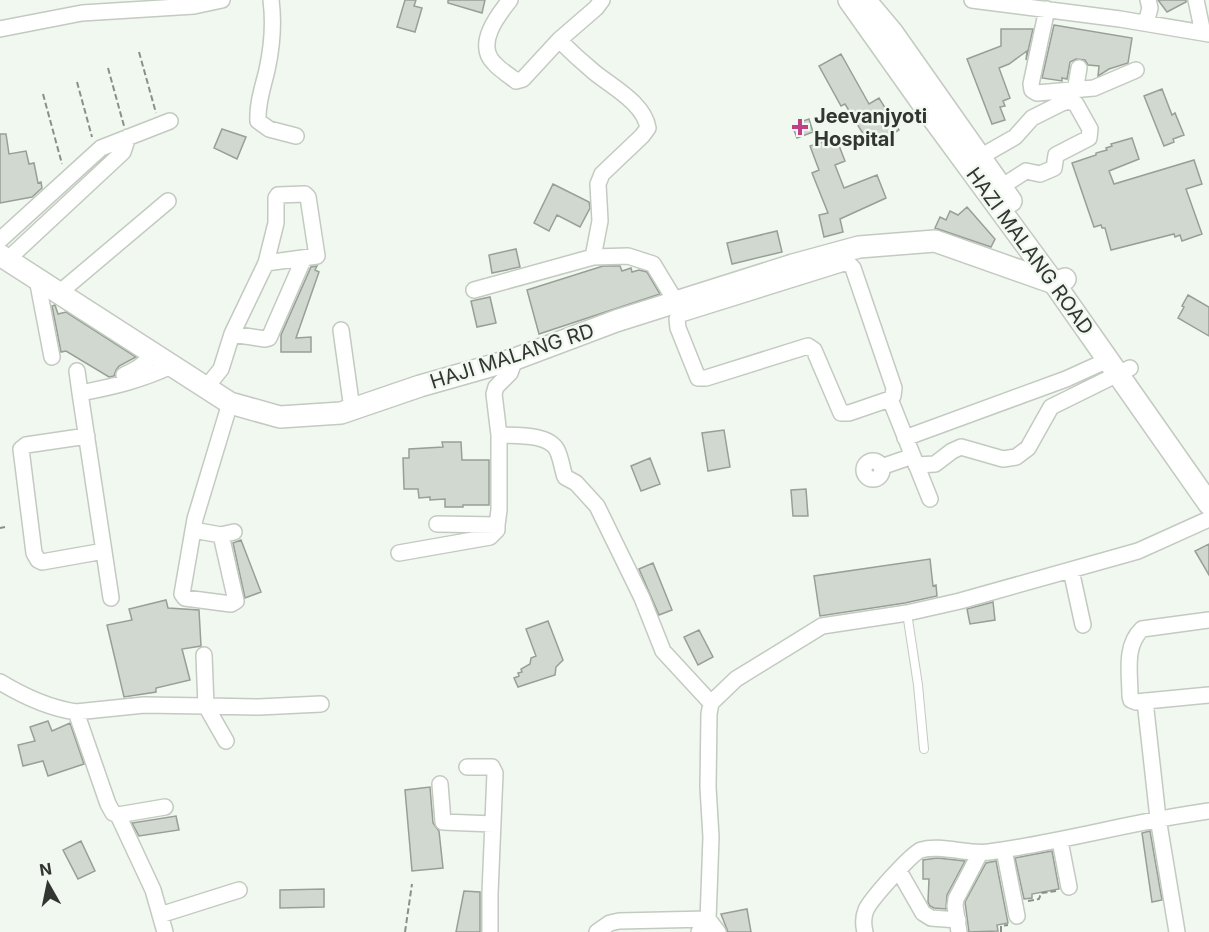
<svg xmlns="http://www.w3.org/2000/svg" width="1209" height="932" viewBox="0 0 1209 932" font-family="Inter,sans-serif">
<rect width="100%" height="100%" fill="#f1f8ef"/>
<path fill="#d1d8cf" stroke="#989f96" stroke-width="1.5" d="M405,0h11l-2,6 8,2 -7,24 -18,-5z
M448,0h37l-3,13 -34,-10z
M1158,0h28v2l-19,10z
M1054,25l78,13 -4,25 -19,6 -11,7 1,-10 -11,-1 -3,-5 -9,-1 -6,3 -3,17 -5,-1v3l-20,-3z
M1001,29h32l-7,31 1,-9 -18,13 -10,4 11,30 -7,3 2,5 -5,1 5,13 -13,4 -25,-65 34,-13z
M841,54l28,50 10,-6 20,32 -28,17 -26,-43 -4,2 -22,-40z
M1162,89l10,26 3,-2 9,22 -11,4 1,3 -10,4 -20,-50z
M809,119l4,13 -16,6 -5,-13z
M222,129l24,8 -9,22 -23,-11z
M0,134h6l3,20 17,-3 3,13 5,-1 4,20 3,-1 1,6 -10,9 -32,6z
M1132,138l7,21 -30,12 5,13 80,-24 8,24 -16,5 16,45 -20,7 -2,-6 -5,2 -1,-3 -63,16 -6,-22h-3l-1,-3 -7,2 -22,-64 24,-8v-2l11,-3 -1,-2 6,-2 -1,-2z
M823,142l2,6 13,-5 7,18 -10,4 9,23 33,-13 9,23 -46,21 3,13 -19,5 -5,-22 9,-2 -16,-40 7,-3 -9,-24z
M553,184l36,18 1,6 -10,19 -23,-12 -8,16 -15,-8z
M967,207l28,32 -4,8 -56,-19 5,-11 6,3 4,-9 8,4z
M777,231l5,21 -50,12 -5,-21z
M516,249l4,18 -28,6 -3,-18z
M317,266l-2,4 4,2 -23,66 15,-1v15h-30v-17l30,-68z
M603,266h17l2,5 9,-3 1,4 7,-2 8,2 13,22 -121,40 -12,-44z
M1188,295l21,12v29l-31,-18 6,-11 -2,-1z
M490,297l6,26 -19,4 -6,-26z
M55,305l3,9 8,-2 70,45 -17,9 -3,4 -2,6 -5,1 -43,-26 -5,1 -9,-46z
M724,430l6,37 -22,4 -6,-38z
M442,442h19l1,18h27v45h-26v2h-18v-8l-15,1v-3l-11,1 -1,-9h-14l-1,-31h6v-9l34,-2z
M650,458l10,26 -19,7 -10,-25z
M806,489l2,27h-15l-2,-26z
M241,540l20,52 -16,6 -12,-55z
M1209,544v31l-14,-24z
M930,559l3,27 3,-1 1,11 -32,7 -85,13 -6,-40z
M653,563l19,47 -13,5 -20,-46z
M166,600l2,8 31,2 2,36 -19,3 8,31 -34,8v4l-32,5 -17,-72 25,-5 -3,-11z
M993,602l2,18 -25,4 -3,-15z
M548,621l15,39 -7,7 -1,8 -37,12 -4,-9 5,-2 -1,-3 4,-1 -1,-3 9,-5 1,-6 5,-2 -10,-27z
M699,630l14,27 -15,8 -14,-28z
M48,721l4,10 18,-8 14,41 -36,12 -5,-15 -20,5 -5,-21 17,-4 -5,-14z
M430,787l3,36 6,8 4,37 -31,3 -7,-81z
M176,816l3,14 -40,6 -7,-13z
M1150,831l12,69 -10,2 -10,-69z
M81,841l14,30 -17,8 -15,-29z
M1052,851l7,38 -27,5v4l-8,1 -9,-41z
M937,858l28,3 -18,34 -1,14 -12,-1 -4,-2 -2,-4 1,-23h-6v-19z
M996,861l12,62 -11,2 1,6 -29,1 -4,-30 21,-39z
M324,889v18l-44,1v-18z
M464,891l16,1v40h-24z
M747,909l4,23h-23l-7,-18z"/>
<g fill="none" stroke-linecap="round" stroke-linejoin="round">
<defs>
<path id="lane" d="M907,613l11,72 6,64"/>
<path id="street" d="M271,0c3,23 1,47 -4,70 -4,17 -10,33 -9,51l11,8 27,7
M510,0c-12,15 -35,44 -16,63 6,7 15,12 22,18l7,-2 36,-39
M602,0l-6,8 -37,32c11,11 23,22 35,32 18,15 50,31 54,56l-6,8 -40,38 -4,10 2,37 -7,36 35,-1 25,8 23,38
M972,0l148,19 89,15
M1196,0l7,33
M1047,9l-16,75 1,6 5,3 57,-5 42,-18
M1146,23l4,-15 -2,-8
M0,29l82,-16 112,-7 28,-6
M1075,91l4,-23
M980,157l35,-20 17,-19 30,-15 7,-2 7,3 14,25 -1,9 -33,17 -2,13 -14,6 -14,-3 -25,16
M0,240l101,-92 69,-27
M7,260l116,-108 5,-15
M844,263l6,2 3,3 41,120 -1,8 -3,3 -41,14h-8l-27,-63 -6,-4 -102,32h-8l-20,-50 -1,-9 4,-5z
M37,279l15,78
M474,290l119,-33
M59,293l109,-92
M341,330l11,79
M232,334l33,5 4,-1 35,-80
M77,371l3,22c32,-6 62,-13 91,-27
M124,375c11,-5 21,-10 28,-21
M205,389l16,-20 11,-35 34,-71 10,-40v-25l2,-3 27,-1 3,3 9,59 -51,7
M80,393l31,205
M890,399l40,100
M499,435c16,1 49,-2 58,15 4,8 5,18 8,27l11,6 21,23 45,92 21,53 48,52
M87,436l-61,9 -5,4 13,104 4,7 4,2 62,-11
M905,438l161,-59 42,-19
M864 470a9 9 0 1 1 18 0a9 9 0 1 1-18 0Z
M916,465l19,-1 17,-13 9,-4 42,12 13,-2 12,-9 23,-41 79,-39
M881,467l32,-11
M437,524l60,1 2,-15v-75l-5,-41 2,-7 14,-14 5,-14
M193,530l28,5 13,-3
M221,535l15,66 -5,3 -46,-6 -3,-4 13,-75 35,-116
M399,553l91,-16 7,-7v-5
M1071,570l12,55
M1209,620l-67,9c-18,17 -12,44 -12,67l1,4 5,2 73,-7
M204,655l2,51 53,1 62,-3
M0,682c23,14 49,26 76,30l68,-7 62,1 20,35
M1145,701l13,117 19,114
M76,712l32,92 5,9 5,2 47,-8
M467,767h25l3,6 -5,120v39
M440,784l3,38 50,2
M118,815l35,75 12,42
M1060,841l9,46
M1004,850l13,66
M899,871l24,42 8,5 27,2
M160,915l79,-25
M597,932l13,-9 9,-2 89,-2 10,13
M699,932l9,-13 1,-26 2,-56 -3,-50 1,-73 2,-11 25,-24 86,-53 85,-13 53,-12 178,-50 71,-32
M865,932c-2,-8 -2,-15 1,-22 4,-10 46,-57 55,-60 19,-6 48,5 68,2 74,-10 146,-31 220,-41
M959,932l-4,-26 1,-7 24,-46"/>
<path id="secondary" d="M849,0l83,117 122,166 155,221
M865,0l27,32 119,169
M0,255l230,148 50,14 61,-4 79,-27 95,-27 101,-38 60,-19 117,-37 66,-18 76,-6 119,42 11,-4"/>
</defs>
<use href="#lane" stroke="#c3cac1" stroke-width="10"/>
<use href="#street" stroke="#c3cac1" stroke-width="18"/>
<use href="#secondary" stroke="#c3cac1" stroke-width="24"/>
<path stroke="#8b8f89" stroke-width="2" stroke-dasharray="6 3" stroke-linecap="butt" d="M139,52l17,61
M108,68l16,58
M77,82l15,55
M43,94l19,70
M0,528l5,-1
M1028,901l11,-2 2,-6 15,-2
M405,932l7,-48
M1001,932v-6l7,-1"/>
<use href="#lane" stroke="#fff" stroke-width="8"/>
<use href="#street" stroke="#fff" stroke-width="15"/>
<use href="#secondary" stroke="#fff" stroke-width="21"/>
</g>
<path fill="#c13f89" stroke="#f1f8ef" stroke-width="2" d="M797 118h6v6h6v6h-6v6h-6v-6h-6v-6h6z"/>
<g text-anchor="middle" dominant-baseline="central" stroke-width="5" stroke-linejoin="round" paint-order="stroke">
<g font-size="20" font-weight="bold" fill="#323531" stroke="#f1f8ef" text-anchor="start">
<text x="814" y="116">Jeevanjyoti<tspan x="814" dy="23">Hospital</tspan></text>
</g>
<g font-size="20" fill="#323531" stroke="#f1f8ef">
<text transform="translate(1030 251) rotate(54)">HAZI MALANG ROAD</text>
<text transform="translate(512 356) rotate(-18)">HAJI MALANG RD</text>
</g>
</g>
<g transform="translate(48 884) rotate(351)" stroke="#f1f8ef" stroke-width="4.5" paint-order="stroke">
<path d="M0-4.5L10 22L0 15L-10 22Z" fill="#323531"/>
<text y="-9" font-size="16" font-weight="bold" text-anchor="middle" fill="#323531">N</text>
</g>
</svg>
